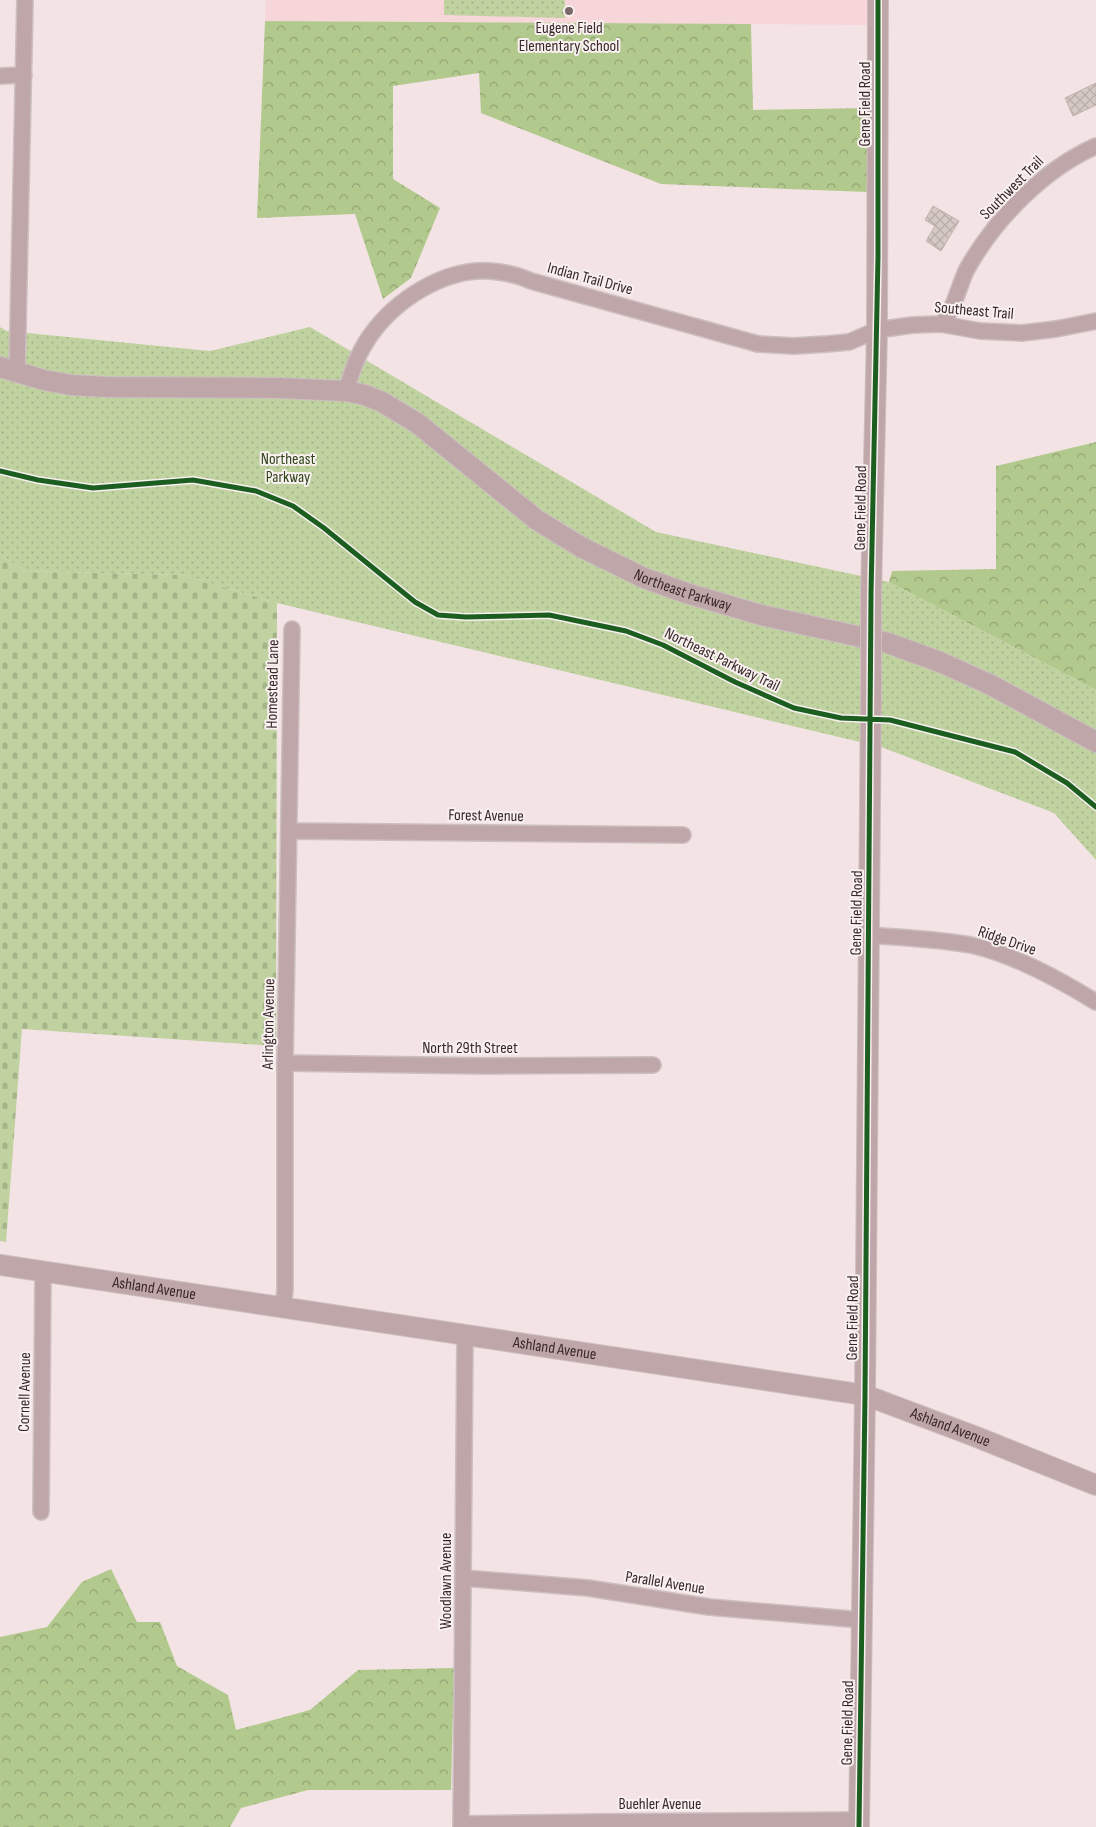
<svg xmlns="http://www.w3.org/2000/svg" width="1096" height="1827" viewBox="0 0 1096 1827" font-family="'Sofia Sans Condensed',sans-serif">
<defs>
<pattern id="forest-crowns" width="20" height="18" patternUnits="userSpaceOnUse" patternTransform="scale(1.25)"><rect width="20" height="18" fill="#b2c98d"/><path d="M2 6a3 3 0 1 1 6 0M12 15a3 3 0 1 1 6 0" fill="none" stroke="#92a373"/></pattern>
<pattern id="cemetery-stones" width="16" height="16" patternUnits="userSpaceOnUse" patternTransform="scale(1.25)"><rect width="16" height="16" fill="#bfd29f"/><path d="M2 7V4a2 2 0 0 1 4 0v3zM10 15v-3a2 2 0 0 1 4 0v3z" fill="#a5b489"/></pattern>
<pattern id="park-dots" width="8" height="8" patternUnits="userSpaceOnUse" patternTransform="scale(1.25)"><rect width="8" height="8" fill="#bfd29f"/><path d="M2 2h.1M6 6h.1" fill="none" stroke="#a5b489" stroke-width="1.8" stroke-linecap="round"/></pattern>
<pattern id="building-cross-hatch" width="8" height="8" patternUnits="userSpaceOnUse" patternTransform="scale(1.25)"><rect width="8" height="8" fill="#d6c9c4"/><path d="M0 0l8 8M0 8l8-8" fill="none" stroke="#b8ada9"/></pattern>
</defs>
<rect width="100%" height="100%" fill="#f4e3e5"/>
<path fill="#f6d6d9" d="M266,0h606l-1,25 -606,-4z"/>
<path fill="url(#forest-crowns)" d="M265,21l486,3 2,86 116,-2 -2,84 -206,-8 -180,-71 -2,-40 -86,13v93l47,29 -29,70 -28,21 -28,-85 -98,4z
M1096,442v248l-207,-108 3,-11 104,-2v-103z
M111,1569l26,53h23l17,44 51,29 8,35 74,-20 48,-40 96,-2 -3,122h-143l-67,18 -11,19h-230v-190l47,-10 35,-45z"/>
<path fill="url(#cemetery-stones)" d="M0,557h3l22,14 157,4 95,28 -1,443 -254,-17 -16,213 -6,-1z"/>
<path fill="url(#park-dots)" d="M444,0h121v18l-121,-3z
M0,327l7,4 203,20 100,-24 346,205 233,50 207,108v170l-42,-47 -173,-66 -604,-144 -95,-28 -157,-4 -22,-14h-3z"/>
<path fill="url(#building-cross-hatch)" stroke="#bfb3ad" d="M1096,83v22l-23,11 -8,-18z
M933,206l26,15 -18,30 -15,-10 9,-15 -10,-6z"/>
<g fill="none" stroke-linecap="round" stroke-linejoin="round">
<defs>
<path id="minor" d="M0,76l24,-1
M941,324c14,-15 17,-37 26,-55 28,-50 77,-100 129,-123
M17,373l8,-373
M346,391c6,-20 12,-38 24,-55 26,-37 75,-68 120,-65 15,1 28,4 41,10l227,63 36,2 33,-2 22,-2 28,-12 35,-5 29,-1 39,7 42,2 34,-4 40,-8
M289,831l394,4
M869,935c35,3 72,4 106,11 42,10 85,34 121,56
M285,1063l202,3 166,-1
M283,1308l2,-18v-227l7,-434
M41,1512l2,-240
M464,1578l124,10 121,19 153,13
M461,1824l136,-2 262,-2
M461,1827l4,-491"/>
<g id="tertiary">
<path id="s1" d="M0,367l44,13 27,5 36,2 172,1 67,3 19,4 17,7 35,21 120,97 44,27 63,31 42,15 75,22 127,28 52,19 51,23 105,57"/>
<path d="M871,594l6,-264 1,-330"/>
<path id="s2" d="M0,1265l865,130 109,41 122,49"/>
<path d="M859,1827l6,-432 6,-710"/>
</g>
</defs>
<use href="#minor" stroke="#cdbfc0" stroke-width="18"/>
<use href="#tertiary" stroke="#cdbfc0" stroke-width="22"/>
<use href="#minor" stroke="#bfa6a9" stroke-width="15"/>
<use href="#tertiary" stroke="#bfa6a9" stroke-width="20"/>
<defs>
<path id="tertiary-bridge" d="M871,685v-91"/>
</defs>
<use href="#tertiary-bridge" stroke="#cdbfc0" stroke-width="22" stroke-linecap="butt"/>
<use href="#tertiary-bridge" stroke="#bfa6a9" stroke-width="20"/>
<defs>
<path id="cycleway" d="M0,471l38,9 55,8 100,-8 63,11 37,15 31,22 91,74 23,13 28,2 83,-2 77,16 37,14 72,37 59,26 47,10 49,2 125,32 52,31 29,24
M859,1827l6,-432 6,-801 7,-337v-257"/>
</defs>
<use href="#cycleway" stroke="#f9f0f0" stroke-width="8"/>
<use href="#cycleway" stroke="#1b5e20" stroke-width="5"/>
</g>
<circle fill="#7a696b" stroke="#f9f0f0" stroke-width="2" cx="569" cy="11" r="5"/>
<g text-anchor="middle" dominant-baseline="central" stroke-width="4" stroke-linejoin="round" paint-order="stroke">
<g font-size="16" fill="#39282a" stroke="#f9f0f0">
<text x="569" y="28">Eugene Field<tspan x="569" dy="18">Elementary School</tspan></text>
</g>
<g font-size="16" fill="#39282a" stroke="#f9f0f0">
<text transform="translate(865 104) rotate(-90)">Gene Field Road</text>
<text transform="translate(1012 188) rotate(-45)">Southwest Trail</text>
<text transform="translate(590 279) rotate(15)">Indian Trail Drive</text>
<text transform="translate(974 311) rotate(5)">Southeast Trail</text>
<text transform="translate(861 508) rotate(-89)">Gene Field Road</text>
<text stroke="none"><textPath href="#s1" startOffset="744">Northeast Parkway</textPath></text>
<text transform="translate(722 660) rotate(26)">Northeast Parkway Trail</text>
<text transform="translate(273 684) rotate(-89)">Homestead Lane</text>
<text transform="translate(486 816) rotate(1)">Forest Avenue</text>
<text transform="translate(857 913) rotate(-89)">Gene Field Road</text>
<text transform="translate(1007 941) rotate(19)">Ridge Drive</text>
<text transform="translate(269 1024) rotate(-89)">Arlington Avenue</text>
<text x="470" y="1048">North 29th Street</text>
<text stroke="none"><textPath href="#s2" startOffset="156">Ashland Avenue</textPath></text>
<text transform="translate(853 1318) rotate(-89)">Gene Field Road</text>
<text stroke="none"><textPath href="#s2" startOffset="561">Ashland Avenue</textPath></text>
<text transform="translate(25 1392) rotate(-89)">Cornell Avenue</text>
<text stroke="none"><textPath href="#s2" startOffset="966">Ashland Avenue</textPath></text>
<text transform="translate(446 1581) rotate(-90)">Woodlawn Avenue</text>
<text transform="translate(665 1583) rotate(9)">Parallel Avenue</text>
<text transform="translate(848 1723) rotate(-89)">Gene Field Road</text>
<text x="660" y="1804">Buehler Avenue</text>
</g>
<g font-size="16" fill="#2e4419" stroke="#f9f0f0">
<text x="288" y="459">Northeast<tspan x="288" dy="18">Parkway</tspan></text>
</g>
</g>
</svg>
